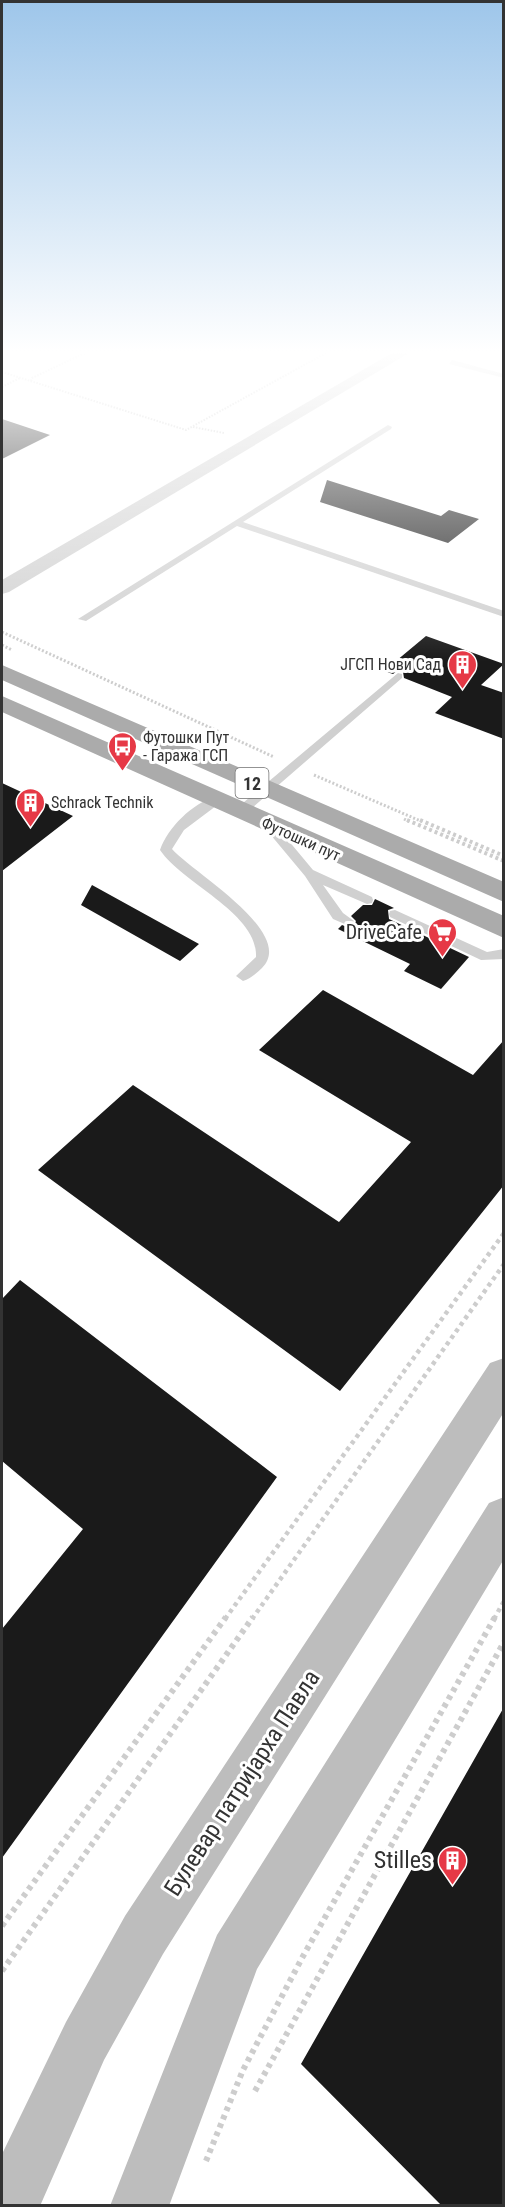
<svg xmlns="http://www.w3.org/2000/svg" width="505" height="2207" viewBox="0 0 505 2207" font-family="'Roboto Condensed',sans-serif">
<rect width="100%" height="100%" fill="#fff"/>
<path fill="#1a1a1a" d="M2,419l48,16 -48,24z
M327,480l114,36 8,-6 30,9 -31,24 -128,-41z
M426,636l78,28 -23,21 23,8v46l-69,-26 17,-16 -48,-19 -1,-6 -6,-1 -4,3 -9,-3z
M2,783l71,33 -71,55z
M92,885l107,59 -19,17 -99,-56z
M375,899l19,9 -6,2 1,9 80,38 -28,32 -37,-18 6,-7 -72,-35 4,-4 5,2 7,-2 2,-4 -5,-5 12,-11h9z
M323,990l150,85 31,-35v145l-164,206 -302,-221 95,-85 206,137 72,-80 -152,-92z
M20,1280l257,197 -275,381v-229l81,-100 -81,-68v-162z
M504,1707v498h-63l-140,-141z"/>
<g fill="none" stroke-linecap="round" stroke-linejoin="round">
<path stroke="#cdcdcd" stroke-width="2" stroke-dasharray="1.5 1.5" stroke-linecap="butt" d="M2,372l184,58 140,-77
M31,381l1,-3 53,-25
M2,387l18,-9
M193,427l31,6"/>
<path stroke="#cdcdcd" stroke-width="3" stroke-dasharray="2 2" stroke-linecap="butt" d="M2,632l272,125
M2,645l10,5
M314,775l109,47
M404,819l6,3"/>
<path stroke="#cdcdcd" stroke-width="4" stroke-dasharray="3 3" stroke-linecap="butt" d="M407,820l97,41
M420,820l84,36"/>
<path stroke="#cdcdcd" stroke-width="4.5" stroke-dasharray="4 4" stroke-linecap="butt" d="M225,1619l279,-386
M252,1619l252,-355
M494,1619l10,-18"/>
<path stroke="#cdcdcd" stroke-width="6" stroke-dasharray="4.5 4.5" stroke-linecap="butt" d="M2,1926l224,-309
M2,1971l251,-354
M255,2091l249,-449
M206,2161l37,-91 59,-112 193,-341"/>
<path fill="#d0d0d0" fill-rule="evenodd" d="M452,360l52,14v4l-55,-14z
M388,425l4,2 -1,2 -148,93 261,89v6l-267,-91 -151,95 -8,-2z
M398,673l4,1v4l-157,136h-8v-6z
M216,796l6,4 -2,3 -36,27 -12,19c20,23 125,84 90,119 -5,5 -12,11 -19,13l-7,-5 20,-19c2,-44 -73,-73 -96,-107 8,-23 32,-46 56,-54z
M269,821l4,1 40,48 59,27 1,3 -1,3 -5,1 -44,-19 20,28 11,8 -2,3 -5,1 -14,-6 -28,-43 -40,-48v-6z
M395,910l92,42 17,-3v10l-23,1 -91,-43 -1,-3 1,-3z"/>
<path fill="#d0d0d0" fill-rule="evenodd" d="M392,353h17l-400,239 -7,2v-14z"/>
<path fill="#bdbdbd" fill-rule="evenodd" d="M504,1358v54l-341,542 -59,106 -64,146h-38v-52l2,-4 62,-128 59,-106 365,-553z
M504,1497v62l-247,410 -88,237h-59l107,-271 272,-432z"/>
<path fill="#ababab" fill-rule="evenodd" d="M2,665l502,217v20l-502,-222z
M2,696l502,220v22l-502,-226z"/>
</g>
<linearGradient id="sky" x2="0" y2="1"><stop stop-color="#9ec6ea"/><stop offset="0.53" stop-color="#fff"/><stop offset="1" stop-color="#fff" stop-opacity="0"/></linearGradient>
<rect width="505" height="662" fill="url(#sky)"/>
<defs>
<symbol id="building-pin" viewBox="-11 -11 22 30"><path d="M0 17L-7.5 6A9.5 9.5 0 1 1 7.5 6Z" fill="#e63946" stroke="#fff"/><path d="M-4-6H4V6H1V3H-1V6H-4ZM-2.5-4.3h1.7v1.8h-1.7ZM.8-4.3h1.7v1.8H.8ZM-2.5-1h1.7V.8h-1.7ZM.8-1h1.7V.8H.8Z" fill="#fff"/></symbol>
<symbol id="bus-pin" viewBox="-11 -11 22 30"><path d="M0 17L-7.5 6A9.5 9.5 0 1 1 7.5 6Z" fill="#e63946" stroke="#fff"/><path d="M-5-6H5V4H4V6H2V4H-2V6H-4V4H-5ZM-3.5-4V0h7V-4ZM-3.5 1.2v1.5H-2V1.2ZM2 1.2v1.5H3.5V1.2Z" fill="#fff"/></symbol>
<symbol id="supermarket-pin" viewBox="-11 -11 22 30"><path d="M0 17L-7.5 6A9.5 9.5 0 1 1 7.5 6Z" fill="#e63946" stroke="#fff"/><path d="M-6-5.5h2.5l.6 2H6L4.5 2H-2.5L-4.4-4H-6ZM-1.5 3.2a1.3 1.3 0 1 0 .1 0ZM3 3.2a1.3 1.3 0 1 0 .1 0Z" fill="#fff"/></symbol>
</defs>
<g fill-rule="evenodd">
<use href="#building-pin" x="446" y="648" width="33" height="45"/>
<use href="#bus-pin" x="106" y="730" width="33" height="45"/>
<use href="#building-pin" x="14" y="786" width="33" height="45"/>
<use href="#supermarket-pin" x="426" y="916" width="33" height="45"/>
<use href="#building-pin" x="436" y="1844" width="33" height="45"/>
</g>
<g text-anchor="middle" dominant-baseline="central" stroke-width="6" stroke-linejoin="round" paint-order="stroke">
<g font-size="16" fill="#333" stroke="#fff" text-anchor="start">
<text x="441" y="664" text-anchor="end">ЈГСП Нови Сад</text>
<text x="143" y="737">Футошки Пут<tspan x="143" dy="18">- Гаража ГСП</tspan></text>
<text x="51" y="802">Schrack Technik</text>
</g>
<g font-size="16" fill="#333" stroke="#fff">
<text transform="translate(301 839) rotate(24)">Футошки пут</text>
</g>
<rect fill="#fff" stroke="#707070" stroke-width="1.5" x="235.5" y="768" width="33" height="30" rx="4.5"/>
<g font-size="18" font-weight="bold" fill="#333">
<text x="252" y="783">12</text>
</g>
<g font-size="20" fill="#333" stroke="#fff" text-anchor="end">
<text x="422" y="932">DriveCafe</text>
</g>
<g font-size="24" fill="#333" stroke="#fff">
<text transform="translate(242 1783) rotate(-57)">Булевар патријарха Павла</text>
</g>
<g font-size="24" fill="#333" stroke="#fff" text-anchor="end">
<text x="432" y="1860">Stilles</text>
</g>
</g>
<rect width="505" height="2207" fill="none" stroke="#333333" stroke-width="6"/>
</svg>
